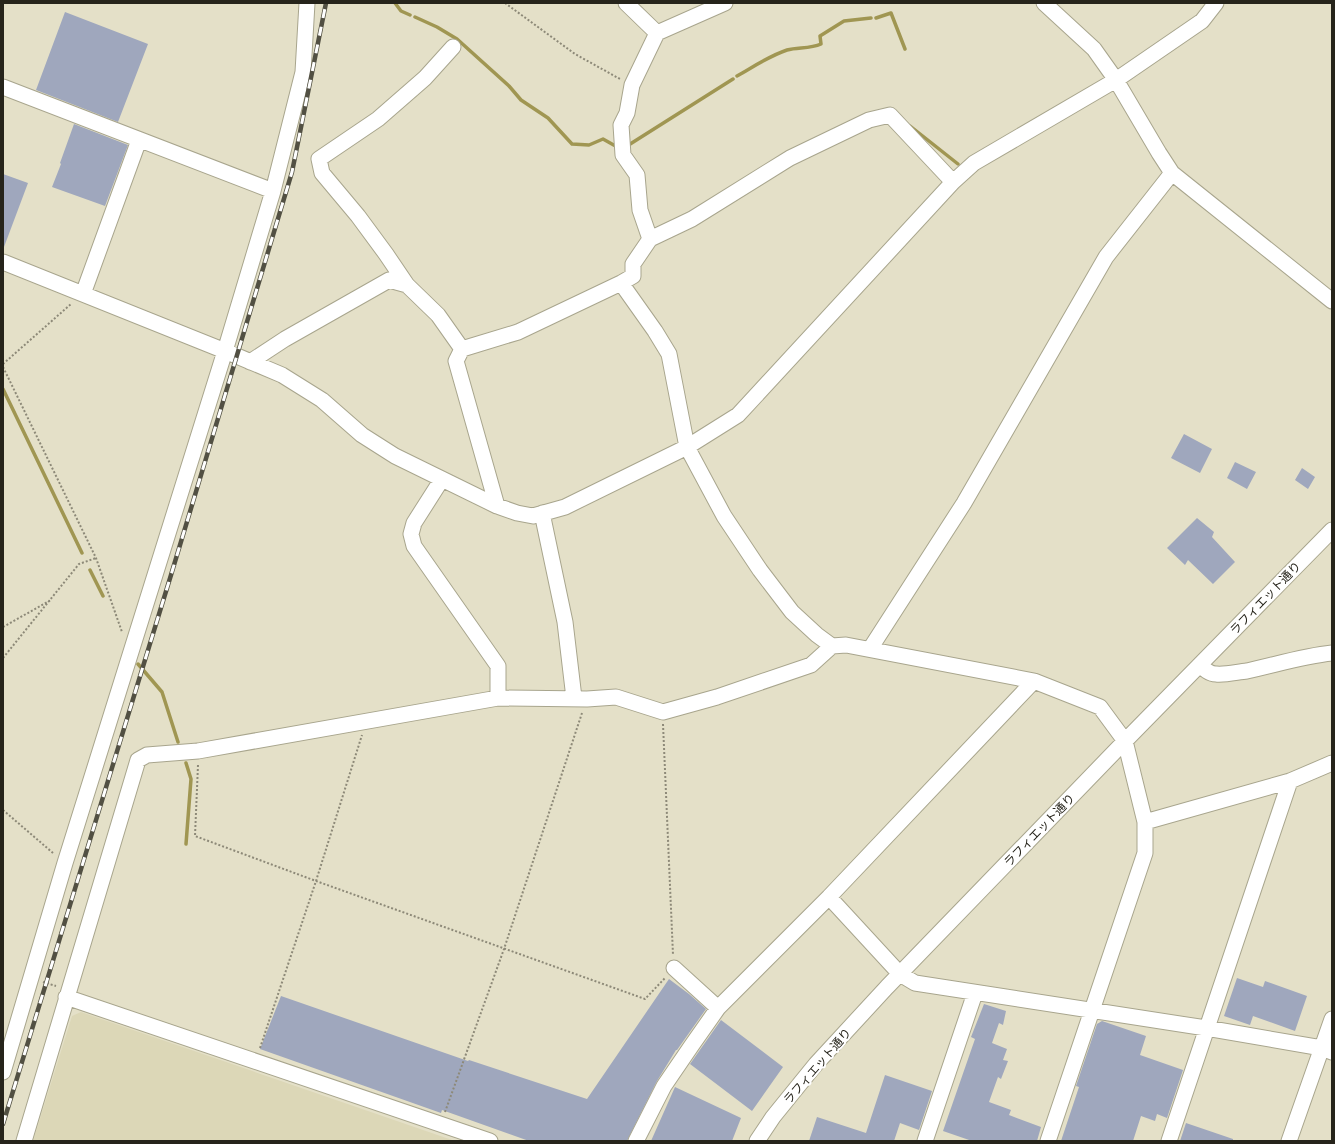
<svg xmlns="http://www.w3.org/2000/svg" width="1335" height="1144" viewBox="0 0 1335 1144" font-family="Montserrat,'Noto Sans JP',sans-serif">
<rect width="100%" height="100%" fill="#e4e0c8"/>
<path fill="#dcd7b7" d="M81,1012l374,129h-422l39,-125z"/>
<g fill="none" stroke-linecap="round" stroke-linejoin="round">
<path stroke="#a09652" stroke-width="3.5" d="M395,3l6,8 9,4
M415,17l22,10 20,12 52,47 12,14 27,18 24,26 17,1 14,-6 16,9
M876,18l15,-5 14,36
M737,76c16,-9 32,-20 50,-26 11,-3 23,-1 34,-6l-1,-8 24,-15 27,-3
M910,126l48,38
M627,146l106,-67
M3,389l79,164
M90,570l13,26
M138,664l24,28 16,50
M186,763l5,16 -5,65"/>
</g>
<path fill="#9fa7bd" d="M65,12l83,32 -30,78 -82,-32z
M74,124l54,21 -23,61 -53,-19 9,-23 -1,-1z
M3,174l25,9 -24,64h-1z
M1184,434l28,15 -12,24 -29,-15z
M1235,462l21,10 -9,17 -20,-11z
M1302,468l13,9 -7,12 -13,-9z
M1197,518l17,14 -2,5 23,25 -22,22 -25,-24 -3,5 -18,-17z
M1237,978l26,9 2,-6 42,15 -12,35 -42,-15 -3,9 -26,-9z
M669,979l20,15 17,15 -29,41h-1l-19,31 -30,60h-98l-87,-31 -1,3 -181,-64 21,-53 187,65 1,-1 118,39z
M984,1004l22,7 -3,14 -4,-2 -7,20 15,6 -4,11 5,1 -7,18 -3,-2 -9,25 22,8 -2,5 32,12 -4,14h-65l-29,-10 32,-92 -4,-2z
M721,1020l62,47 -31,44 -62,-47z
M1102,1021l44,15 -6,19 43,15 -16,48 -10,-4 -2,7 -14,-5 -8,25h-72l18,-54 -3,-1 21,-62z
M885,1075l47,16 -13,39 -19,-7 -6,18h-85l8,-24 49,16z
M675,1087l66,31 -9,23h-81z
M1186,1123l47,16v2h-53z"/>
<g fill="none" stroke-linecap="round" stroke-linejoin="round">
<defs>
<path id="minor" d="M626,3l31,30
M1044,3l50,46 22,31 43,73 13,20 160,128
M453,47l-28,31 -47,41 -59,40 3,14 36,43 28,38 21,31 31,30 24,34
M3,87l270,104
M650,239l-10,-29 -3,-35 -14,-20 -2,-30 6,-12 5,-28 25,-52 68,-30
M3,262l222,89 57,24 40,25 40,35 33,21 102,50 20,7 16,3 32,-9 122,-60 51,-32 215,-233 21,-19 142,-83 86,-59 14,-18
M621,283l34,48 14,23 18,93 37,69 36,54 32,42 25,23 15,11
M83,294l56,-154
M250,362l35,-23 104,-59 18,5
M442,479l-28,44 -3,11 3,12 84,120v32
M497,506l-41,-145 6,-12 56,-17 103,-49 12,-7v-12l17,-25 42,-20 98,-61 79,-38 21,-5 63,67
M542,513l23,109 9,76
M870,649l94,-146 142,-246 66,-84
M1200,665c4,4 9,9 16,9 9,1 21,-2 31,-3 28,-6 56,-15 85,-18
M1145,822l145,-41 42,-18
M829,897l71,77 15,9 291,45 116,20 10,4
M674,968l44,40
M66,997l424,144
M3,1072l62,-209 160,-512 48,-160 30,-119 4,-69
M24,1141l114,-381 9,-5 51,-4 300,-53 89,1 29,-2 47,15 54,-15 94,-32 21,-19 14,-1 188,36 66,26 25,34 20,81v31l-97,288
M636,1141l28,-55 28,-41 26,-37 111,-111 205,-216
M757,1141l16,-24 43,-53 71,-77 238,-246 207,-211
M925,1141l50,-148
M1169,1141l121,-360
M1289,1141l43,-122"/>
</defs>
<use href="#minor" stroke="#a8a58d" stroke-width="17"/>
<path stroke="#8d8978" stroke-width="2" stroke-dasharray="2 2" stroke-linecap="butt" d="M505,3l70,51 45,25
M3,364l68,-60
M3,367l93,191 26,74
M3,627l48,-27
M3,658l76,-94 17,-6
M663,724l10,231
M198,765l-3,71 121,45 329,118 20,-21
M3,810l50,43
M43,982l13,4
M260,1048l56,-167 46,-146
M445,1112l59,-163 78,-236"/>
<use href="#minor" stroke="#fff" stroke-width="15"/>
<defs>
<path id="rail" d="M3,1124l168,-549 121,-403 34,-169"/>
</defs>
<use href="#rail" stroke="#525043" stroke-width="4.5"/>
<use href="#rail" stroke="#fff" stroke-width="3" stroke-dasharray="9" stroke-linecap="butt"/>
</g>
<g text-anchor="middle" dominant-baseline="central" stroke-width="4" stroke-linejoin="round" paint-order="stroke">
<g font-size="12" fill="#26241b" stroke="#fff">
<text transform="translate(1265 598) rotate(-46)">ラフィエット通り</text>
<text transform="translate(1039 830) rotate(-46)">ラフィエット通り</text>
<text transform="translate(817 1066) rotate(-49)">ラフィエット通り</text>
</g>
</g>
<rect width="1335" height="1144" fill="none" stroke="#26241b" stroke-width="8"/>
</svg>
